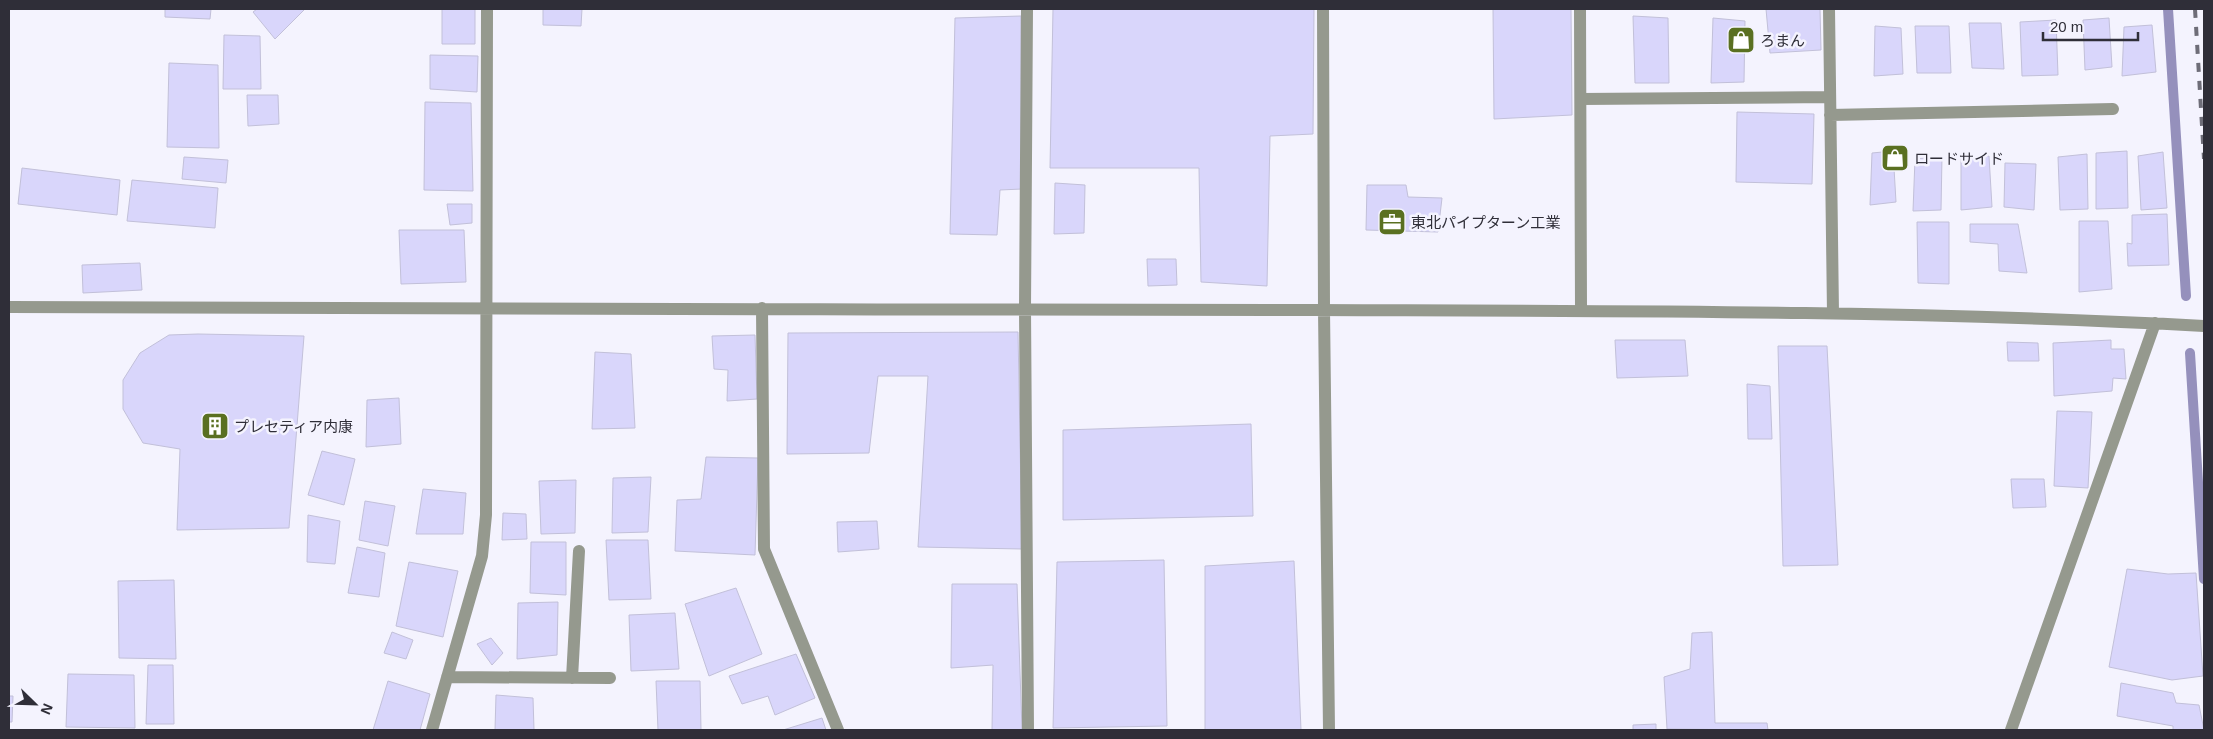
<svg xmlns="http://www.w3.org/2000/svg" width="2213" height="739" viewBox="0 0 2213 739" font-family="Arial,'Noto Sans JP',sans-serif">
<rect width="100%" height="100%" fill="#f4f3fe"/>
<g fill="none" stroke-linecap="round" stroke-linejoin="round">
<path stroke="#9590bc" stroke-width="10" d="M2168,9l18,287
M2190,353l14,226"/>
</g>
<path fill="#d9d6fb" stroke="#c2c0d9" d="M165,9h46l-1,10 -45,-2z
M257,9h48l-30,30 -22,-27z
M442,9h33v35h-33z
M543,9h39l-1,17 -38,-1z
M1053,9h261l-1,125 -43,2 -3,150 -66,-4 -2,-114h-149z
M1493,9h78l1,106 -78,4z
M1766,9h54l1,41 -51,3z
M1021,16l1,173 -22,1 -3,45 -47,-1 5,-216z
M1633,16l35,2 1,65h-34z
M1713,18l32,3 -1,61 -33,1z
M2109,18l3,49 -27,3 -2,-50z
M2056,20l2,55 -36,1 -2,-54z
M1969,23h32l3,46 -32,-1z
M2152,25l4,47 -34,4 2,-49z
M1875,26l26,2 2,46 -29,2z
M1915,26h34l2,47h-34z
M224,35l36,1 1,53h-38z
M430,55l48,1 -1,36 -47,-3z
M169,63l49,2 1,83 -52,-1z
M247,95h31l1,29 -31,2z
M425,102l46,1 2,88 -49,-1z
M1737,112l77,2 -2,70 -76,-2z
M1893,151l3,51 -26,3 2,-52z
M2127,151l1,57 -32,1v-56z
M2163,152l4,56 -26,2 -3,-54z
M2087,154l1,55 -28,1 -2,-53z
M1942,156l-1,54 -28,1 2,-52z
M1989,156l3,51 -31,3v-52z
M184,157l44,3 -2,23 -44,-4z
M2005,163l31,1 -2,46 -30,-3z
M22,168l98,12 -3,35 -99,-11z
M132,180l86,8 -3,40 -88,-7z
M1055,183l30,2 -1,48 -30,1z
M1367,185h39l2,12 34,1 -4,34 -72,-2z
M447,204h25v19l-22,2z
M2167,214l2,51 -41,1 -1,-23 5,1v-29z
M2079,221h29l4,68 -33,3z
M1917,222h32v62l-31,-1z
M1970,224h48l9,49 -28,-2 -1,-27 -28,-2z
M399,230h65l2,52 -65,2z
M1147,259h29l1,26 -29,1z
M140,263l2,27 -59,3 -1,-28z
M1018,332l4,217 -104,-2 10,-171h-50l-9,77 -82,1 1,-121z
M198,334l106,2 -15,192 -112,2 3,-81 -37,-6 -20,-34v-29l17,-27 29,-18z
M755,335l2,64 -30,2 1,-31 -14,-1 -2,-33z
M1615,340h70l3,36 -71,2z
M2111,340v9h13l2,30 -13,-1 -1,13 -58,5 -1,-53z
M2007,342l31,1 1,18h-31z
M1778,346h49l11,219 -55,1z
M595,352l36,2 4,74 -43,1z
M1747,384l23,2 2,53h-24z
M399,398l2,46 -35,3 1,-47z
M2057,411l35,1 -4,76 -34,-2z
M1251,424l2,92 -190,4v-90z
M322,451l33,8 -11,46 -36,-10z
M706,457l52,1 -3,97 -80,-4 2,-51 24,-1z
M651,477l-3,55 -36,1 1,-55z
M2011,479h33l2,28 -33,1z
M576,480l-1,53 -34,1 -2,-53z
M423,489l43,4 -3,41h-47z
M365,501l30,5 -7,40 -29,-6z
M503,513l23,1 1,25 -25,1z
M308,515l32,6 -5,43 -28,-2z
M877,521l2,28 -41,3 -1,-30z
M606,540h42l3,59 -42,1z
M531,542h35v53l-36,-2z
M357,547l28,6 -6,44 -31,-4z
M1164,560l3,166 -114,2 4,-166z
M1294,561l7,169h-96v-164z
M409,562l49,9 -15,66 -47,-11z
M2127,569l41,5 28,-1 7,103 -31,4 -63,-13z
M174,580l2,79 -57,-1 -1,-77z
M952,584h65l5,146h-30l1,-65 -42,3z
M736,588l26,66 -53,22 -24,-72z
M558,602l-1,53 -40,4 1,-56z
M675,613l4,56 -48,2 -2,-56z
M392,632l21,8 -7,19 -22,-6z
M1712,632l3,91h52l1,7 -101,-1 -3,-52 26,-8 2,-36z
M491,638l12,15 -11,12 -15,-21z
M796,654l19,44 -40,17 -7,-19 -26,8 -13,-28z
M148,665h25l1,59h-28z
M68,674l66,1 1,53 -69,-1z
M388,681l42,13 -10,36h-47z
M656,681h44l1,49h-43z
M2121,683l52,10 3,10 23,2 5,25h-31v-4l-56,-10z
M496,695l37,3 1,32h-39z
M9,696h4l-1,26h-3z
M822,718l4,12h-43z
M1656,724v6h-23v-5z"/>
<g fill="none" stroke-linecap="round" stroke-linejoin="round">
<path stroke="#95998e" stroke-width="12" d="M1027,9l-2,300 3,421
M1323,9l1,301 5,420
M1580,9l1,301
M1829,9l4,304
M1581,99l249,-2
M1830,115l283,-6
M9,307c434,3 868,2 1302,3 298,1 596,0 893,16
M762,308l2,241 74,181
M447,677l163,1
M572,678l7,-127
M432,730l50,-174 4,-41 1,-506
M2011,730l144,-407"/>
<path stroke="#6e6d78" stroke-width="4" stroke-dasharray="9 9" stroke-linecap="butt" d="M2195,9l9,150"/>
</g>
<defs>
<symbol id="shop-square" viewBox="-11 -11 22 22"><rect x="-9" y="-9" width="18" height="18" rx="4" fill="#5a7021" stroke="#f4f3fe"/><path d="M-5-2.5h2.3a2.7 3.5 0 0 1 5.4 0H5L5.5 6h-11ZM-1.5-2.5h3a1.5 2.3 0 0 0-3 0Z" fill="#fff"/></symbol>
<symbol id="office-square" viewBox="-11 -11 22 22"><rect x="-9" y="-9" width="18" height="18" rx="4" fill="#5a7021" stroke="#f4f3fe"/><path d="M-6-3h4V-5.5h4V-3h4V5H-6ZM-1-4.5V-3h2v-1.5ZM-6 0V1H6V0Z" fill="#fff"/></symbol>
<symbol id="building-square" viewBox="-11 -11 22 22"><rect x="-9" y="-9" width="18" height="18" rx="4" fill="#5a7021" stroke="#f4f3fe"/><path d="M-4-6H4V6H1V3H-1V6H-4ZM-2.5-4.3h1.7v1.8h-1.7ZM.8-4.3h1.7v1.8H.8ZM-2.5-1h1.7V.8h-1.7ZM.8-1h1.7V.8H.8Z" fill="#fff"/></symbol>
</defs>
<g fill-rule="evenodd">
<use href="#shop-square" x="1725" y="24" width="32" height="32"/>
<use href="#shop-square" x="1879" y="142" width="32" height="32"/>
<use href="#office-square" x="1376" y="206" width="32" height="32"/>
<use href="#building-square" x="199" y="410" width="32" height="32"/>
</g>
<g text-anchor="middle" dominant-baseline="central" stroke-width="5" stroke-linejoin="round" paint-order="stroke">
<g font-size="15" fill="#2f2e38" stroke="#f4f3fe" text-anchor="start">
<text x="1760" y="40">ろまん</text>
<text x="1914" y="158">ロードサイド</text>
<text x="1411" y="222">東北パイプターン工業</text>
<text x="234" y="426">プレセティア内康</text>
</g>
</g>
<rect width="2213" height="739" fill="none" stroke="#2f2e38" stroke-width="20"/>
<g transform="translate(35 704) rotate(113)" stroke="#f4f3fe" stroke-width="4" paint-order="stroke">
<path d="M0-4L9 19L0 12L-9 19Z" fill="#2f2e38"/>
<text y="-8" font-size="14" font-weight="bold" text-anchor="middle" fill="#2f2e38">N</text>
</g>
<path d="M2043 32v8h95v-8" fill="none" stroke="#2f2e38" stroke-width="2.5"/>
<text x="2050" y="32" font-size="15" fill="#2f2e38" stroke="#f4f3fe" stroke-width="4" paint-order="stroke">20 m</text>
</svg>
